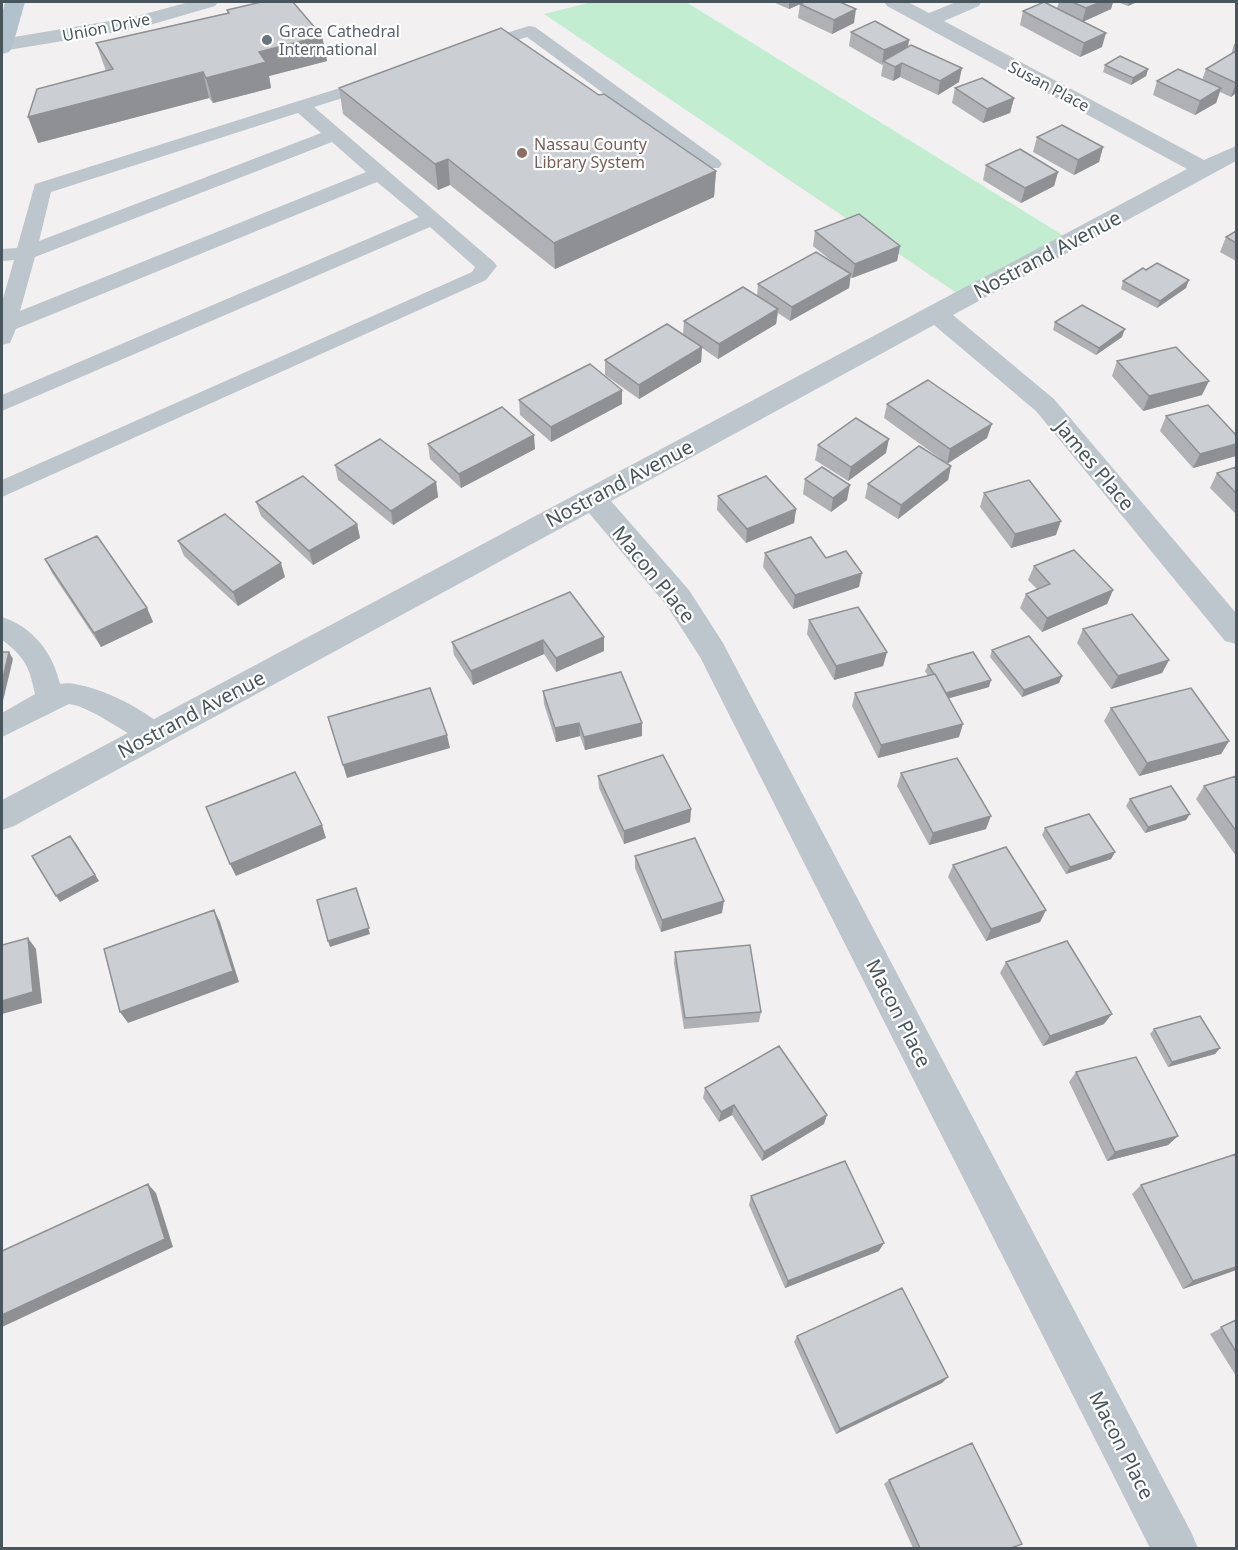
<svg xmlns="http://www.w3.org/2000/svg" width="1238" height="1550" viewBox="0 0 1238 1550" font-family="'Noto Sans',sans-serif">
<rect width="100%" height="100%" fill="#f3f0f1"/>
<path fill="#c2edd0" d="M592,2h94l386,239 -108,57 -420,-284z"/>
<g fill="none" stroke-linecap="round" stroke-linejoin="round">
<path fill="#bdc6cc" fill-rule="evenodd" d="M529,26l6,1 184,133 3,4 -3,4h-14l-178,-131 -51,16 -6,-1 -3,-4 3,-4z
M375,77l6,1 3,4 -3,4 -67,21 180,155 3,4 -11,14 -484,217v-17l470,-208 3,-5 -45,-40 -428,184v-16l417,-178 -42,-35 -361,147 -6,14 -8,2v-43l12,-42 -12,1v-12l15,-1 18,-64zM298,113l23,20 -282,108 12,-49zM332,142l34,30 -346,139 15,-54z
M2,617c31,10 51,36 58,67 24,-6 97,29 108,50l-4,8c-3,1 -6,3 -9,3 -15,1 -60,-38 -86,-41l-67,33v-24l33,-19c-6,-28 -10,-37 -33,-54z"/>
<path fill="#bdc6cc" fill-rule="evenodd" d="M189,2h29l-3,4 -79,23 -134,22v-12l132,-22z
M884,2h24l21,11 27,-11h25l-2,4 -35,15 260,139 32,-14v15l-283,154 101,84 182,214v31l-11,-3 -189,-230 -102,-86 -323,176 78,89 34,53 468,889 7,16h-48l-450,-891 -33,-51 -78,-93 -575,313 -12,4v-30l1185,-631 -300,-163z"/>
<path fill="#b2c2cd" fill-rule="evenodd" d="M5,2h20l-13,46 -3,4 -7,2v-39z"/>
</g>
<path fill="#afb1b5" d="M773,2h67l14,21 -22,11 -34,-16 2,-14 2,-1 -13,6z
M1059,2h54l-2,7 -28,13 19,25 -22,10 -60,-32 3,-14 34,-3z
M1117,2h20l-9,4z
M227,10l95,26 5,25 -58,15 2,12 -58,15 -4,-5 -171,45 68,-72 -10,-28 131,-30z
M851,32l58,8 -1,8 51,34 -21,13 -38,-18 -7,4 -12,-5 2,-12 -1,1 -33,-19z
M1236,43v50l-5,4 -11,-5 -4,11 -21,12 -42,-20 4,-14 45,-1 4,-11 25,-14 3,-11z
M1105,65l43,4 -2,7 -15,9 -28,-13z
M339,88l260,7 117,76 -2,26 -159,72 -105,-84 -12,5 -95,-76z
M955,88l59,10 -4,15 -27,10 -31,-20z
M1037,137l66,10 -4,15 -25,13 -41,-23z
M986,165l72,7 -4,14 -33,17 -38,-23z
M815,231l85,15 -3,15 -45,17 -2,-1 -1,11 -59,33 -12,-8 -2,11 -58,35 -16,-11 -1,14 -62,37 -34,-24v-15l78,-25 1,-14 73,-25 1,-12 76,-21 -21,-17z
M1236,231v30l-16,-9 6,-15z
M1146,270l40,18 -29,20 -36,-19 2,-8z
M1055,322l67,15 -26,18 -43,-25z
M1117,361l85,34 -59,16 -31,-35z
M519,400l103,4 -71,38 -31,-27z
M887,404l100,34 -40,25 4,3 -3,14 -50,39 -33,-21 3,-14 73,-25 -57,-41z
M1166,416l70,40 -43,12 -33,-37z
M428,444l107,5 -74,39 -31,-29z
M818,445l68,8 -38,28 -33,-21z
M335,465l101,17 2,15 -45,28 -55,-45z
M1236,467v47l-26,-26 7,-15z
M805,479l42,21 -16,12 -28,-18z
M984,493l72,42 -45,13 -31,-41z
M718,496l78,13 -2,14 -48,20 -29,-33z
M256,502l101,22 3,14 -47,27 -52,-49z
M178,541l107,36 -47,29 -54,-50z
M765,553l61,5 33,29 -66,22 -30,-42z
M45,559l102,49 6,14 -52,25 -49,-74z
M1034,566l79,24 -6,14 -65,28 -22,-24 6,-14 11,-5 -9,-9z
M809,620l78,32 -4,14 -49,14 -27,-46z
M1083,629l86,31 -7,13 -51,16 -34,-46z
M604,637v14l-48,21 -12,-18 -71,31 -19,-30 -2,-13z
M992,650l70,26 -3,7 -37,14 -32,-40z
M928,665l61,22 -40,11 10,39 -81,21 -26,-52 3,-13 73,-17 -3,-5z
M543,691l99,45 -57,14 -5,-14 -24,6 -12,-38z
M1111,708l118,33 -8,13 -82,22 -35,-55z
M901,773l85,56 -57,16 -32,-59z
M598,776l93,33 -1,13 -66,22 -25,-56z
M1236,776v80l-40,-57 8,-13z
M1130,799l56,21 -41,13 -19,-27z
M1045,828l70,24 -4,7 -45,15 -24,-39z
M635,856l87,57 -61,19 -26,-64z
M953,865l93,45 -6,12 -54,19 -38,-64z
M675,952l86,60 -2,10 -75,7 -10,-66z
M1006,962l98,62 -61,22 -43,-73z
M1154,1029l66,19 -5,6 -47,13 -18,-33z
M1076,1072l102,64 -10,9 -61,16 -38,-79z
M705,1088l119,36 -62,37 -30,-46 -13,7 -16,-24z
M1141,1185l95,85 -53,19 -51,-95z
M751,1196l128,55 -94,37 -36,-83z
M1236,1320v56l-26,-42z
M797,1336l145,47 -106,51 -42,-92z
M889,1480l122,68h-98l-29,-64z"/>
<path fill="#8e9093" d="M789,2h16l-16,7z
M1101,2h12l-2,7 -29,13 4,-14z
M1129,2h8l-9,4z
M856,9l-2,14 -22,11 2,-14z
M1106,33l-4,14 -22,10 4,-14z
M322,36l5,25 -58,15 2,12 -58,15 -7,-25 53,-26z
M909,40l-3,14 -23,7 -1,4 2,-15z
M902,63l-2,14 -7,4 2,-14z
M962,68l-3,14 -21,13 2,-14z
M1148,69l-2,7 -15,9 2,-7z
M203,72l6,26 -171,45 -10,-26z
M1236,83v10l-5,4z
M1221,88l-5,15 -21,12 5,-14z
M1014,98l-4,15 -27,10 4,-14z
M1103,147l-4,15 -25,13 4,-15z
M448,159l2,26 -12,5 -3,-26z
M716,171l-2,26 -159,72 -1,-26z
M1058,172l-4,14 -33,17 4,-15z
M900,246l-3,15 -45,17 3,-14z
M851,274l-2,14 -59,33 2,-14z
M1189,280l-3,8 -29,20 3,-7z
M778,309l-2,15 -58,35 1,-15z
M1125,329l-3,8 -26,18 3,-7z
M702,347l-1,15 -62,37v-14z
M1209,381l-7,14 -59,16 6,-15z
M622,390v14l-71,38v-15z
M992,424l-5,14 -40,26 3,-15z
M534,435l1,14 -74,39 -2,-14z
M889,439l-3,14 -38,28 3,-14z
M1236,444v12l-43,12 7,-14z
M951,466l-3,14 -50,39 3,-14z
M436,482l2,15 -45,28 -2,-14z
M850,485l-3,15 -16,12 2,-14z
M796,509l-2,14 -48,20 1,-14z
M1061,521l-5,14 -45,13 4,-14z
M357,524l3,14 -47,27 -4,-14z
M281,563l4,14 -47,29 -5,-14z
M862,573l-3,14 -66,22 2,-14z
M1113,590l-6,14 -65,28 5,-14z
M147,608l6,14 -52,25 -7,-14z
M604,637v14l-48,21v-14z
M543,640l1,14 -71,31 -2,-14z
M9,652l4,7 -11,46v-23z
M887,652l-4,14 -49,14 2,-14z
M1169,660l-7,13 -51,16 7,-13z
M1062,676l-3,7 -37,14 2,-7z
M991,680l-2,7 -46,13 2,-7z
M579,723l1,13 -24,6 -1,-14z
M642,723v13l-57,14 -1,-13z
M963,724l-4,13 -81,21 3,-13z
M447,735l3,13 -103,30 -4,-13z
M1229,741l-8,13 -82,22 8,-13z
M691,809l-1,13 -66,22v-13z
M1190,814l-4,6 -41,13 3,-6z
M991,816l-5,13 -57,16 4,-12z
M322,825l4,13 -90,38 -6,-12z
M75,842l24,39 -39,21 -4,-6z
M1115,852l-4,7 -45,15 4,-7z
M356,888l14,46 -40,13 -2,-6z
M724,901l-2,12 -61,19 1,-12z
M214,910l6,12 19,60 -111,41 -8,-11z
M1046,910l-6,12 -54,19 5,-12z
M28,938l8,11 6,54 -40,11v-13z
M1112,1014l-8,10 -61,22 7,-10z
M1220,1048l-5,6 -47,13 4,-5z
M734,1105l-2,10 -13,7 2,-10z
M827,1115l-3,9 -62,37 2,-9z
M1178,1136l-10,9 -61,16 8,-9z
M148,1184l8,9 17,54 -171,80v-12z
M884,1243l-5,8 -94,37 3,-7z
M1236,1267v3l-53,19 10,-8z
M948,1377l-6,6 -106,51 4,-5z"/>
<path fill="#cbced2" stroke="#8e9093" stroke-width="1.5" d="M261,2h32l29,34 -63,16 7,10 -60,16 -3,-6 -175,45 9,-28 76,-20 -17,-26 133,-30 -2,-3z
M805,2h35l16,7 -22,11 -34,-16z
M1044,2l62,31 -22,10 -61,-32z
M1072,2h29l-15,6z
M875,21l34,19 -25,10 -33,-18z
M501,28l98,67 5,-1 112,77 -162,72 -106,-84 -13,5 -96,-76z
M911,45l51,23 -22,13 -38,-18 -7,4 -12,-6z
M1234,52l2,1v30l-30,-14z
M1120,56l28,13 -15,9 -28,-13z
M1178,69l43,19 -21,13 -43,-20z
M982,78l32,20 -27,11 -32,-21z
M1062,125l41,22 -25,13 -41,-23z
M1020,149l38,23 -33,16 -39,-23z
M859,214l41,32 -45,18 -40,-33z
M1236,231v12l-10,-6z
M816,252l35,22 -59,33 -34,-23z
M1157,263l32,17 -29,21 -37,-20 20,-13 3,2z
M743,287l35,22 -59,35 -35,-23z
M1082,305l43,24 -26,19 -44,-26z
M667,324l35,23 -63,38 -34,-25z
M1176,347l33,34 -60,15 -32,-35z
M590,364l32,26 -71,37 -32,-27z
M928,380l64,44 -42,25 -63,-45z
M1208,405l28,30v9l-36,10 -34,-38z
M502,407l32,28 -75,39 -31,-30z
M856,418l33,21 -38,28 -33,-22z
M380,439l56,43 -45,29 -56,-46z
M919,446l32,20 -50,39 -33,-21z
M822,467l28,18 -17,13 -28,-19z
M1236,467v26l-19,-20z
M303,476l54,48 -48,27 -53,-49z
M766,476l30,33 -49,20 -29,-33z
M1029,480l32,41 -46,13 -31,-41z
M225,514l56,49 -48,29 -55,-51z
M97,536l50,72 -53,25 -49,-74z
M811,537l15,21 20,-7 16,22 -67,22 -30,-42z
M1074,550l39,40 -66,28 -21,-24 24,-10 -16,-18z
M570,592l34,45 -48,21 -13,-18 -72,31 -19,-29z
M858,607l29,45 -51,14 -27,-46z
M1132,614l37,46 -51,16 -35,-47z
M1029,636l33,40 -38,14 -32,-40z
M2,652h7l-7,30z
M973,652l18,28 -45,13 -11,-19h-1l-6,-9z
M621,672l21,51 -58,14 -5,-14 -24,5 -12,-37z
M935,674l28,50 -82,21 -26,-52z
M430,688l17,47 -104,30 -15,-48z
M1191,688l38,53 -82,22 -36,-55z
M663,755l28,54 -67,22 -26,-55z
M957,758l34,58 -58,17 -32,-60z
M295,772l27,53 -92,39 -24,-57z
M1236,776v55l-32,-45z
M1171,786l19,28 -42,13 -18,-28z
M1089,814l26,38 -45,15 -25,-39z
M70,836l25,39 -39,21 -24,-40z
M695,838l29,63 -62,19 -27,-64z
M1006,847l40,63 -55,19 -38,-64z
M356,888l13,40 -41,13 -11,-41z
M214,910l19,61 -113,41 -16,-63z
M28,938l5,54 -31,9v-56z
M1067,941l45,73 -62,22 -44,-74z
M750,945l11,67 -76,6 -10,-66z
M1200,1016l20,32 -48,14 -18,-33z
M779,1046l48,69 -63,37 -30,-47 -13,7 -16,-24z
M1136,1057l42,79 -63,16 -39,-80z
M1236,1154v113l-43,14 -52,-96z
M845,1161l39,82 -96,38 -37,-85z
M148,1184l17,55 -163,76v-64z
M902,1288l46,89 -108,52 -43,-93z
M1236,1320v32l-15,-25z
M972,1443l50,101 -11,4h-91l-31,-68z"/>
<circle fill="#6b7280" stroke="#fff" stroke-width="2" cx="267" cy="40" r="6"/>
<circle fill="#8d6e63" stroke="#fff" stroke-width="2" cx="522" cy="153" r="6"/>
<g text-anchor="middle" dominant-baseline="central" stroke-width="4.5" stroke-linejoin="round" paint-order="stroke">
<g font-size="16" fill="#49555d" stroke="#fff">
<text transform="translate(106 27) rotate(-11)">Union Drive</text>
<text transform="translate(1049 86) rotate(28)">Susan Place</text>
</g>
<g font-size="16" fill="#5b616d" stroke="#fff" text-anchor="start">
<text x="279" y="31">Grace Cathedral<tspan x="279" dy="18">International</tspan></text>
</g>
<g font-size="16" fill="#785e54" stroke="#fff" text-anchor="start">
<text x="534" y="144">Nassau County<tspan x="534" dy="18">Library System</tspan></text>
</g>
<g font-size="20" fill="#49555d" stroke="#fff">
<text transform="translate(1047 254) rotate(-28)">Nostrand Avenue</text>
<text transform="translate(1095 465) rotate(50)">James Place</text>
<text transform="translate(619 483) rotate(-28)">Nostrand Avenue</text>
<text transform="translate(654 574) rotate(51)">Macon Place</text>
<text transform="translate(191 714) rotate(-28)">Nostrand Avenue</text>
<text transform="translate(899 1013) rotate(63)">Macon Place</text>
<text transform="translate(1122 1445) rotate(63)">Macon Place</text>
</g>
</g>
<rect width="1238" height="1550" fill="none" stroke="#49555d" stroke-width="6"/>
</svg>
